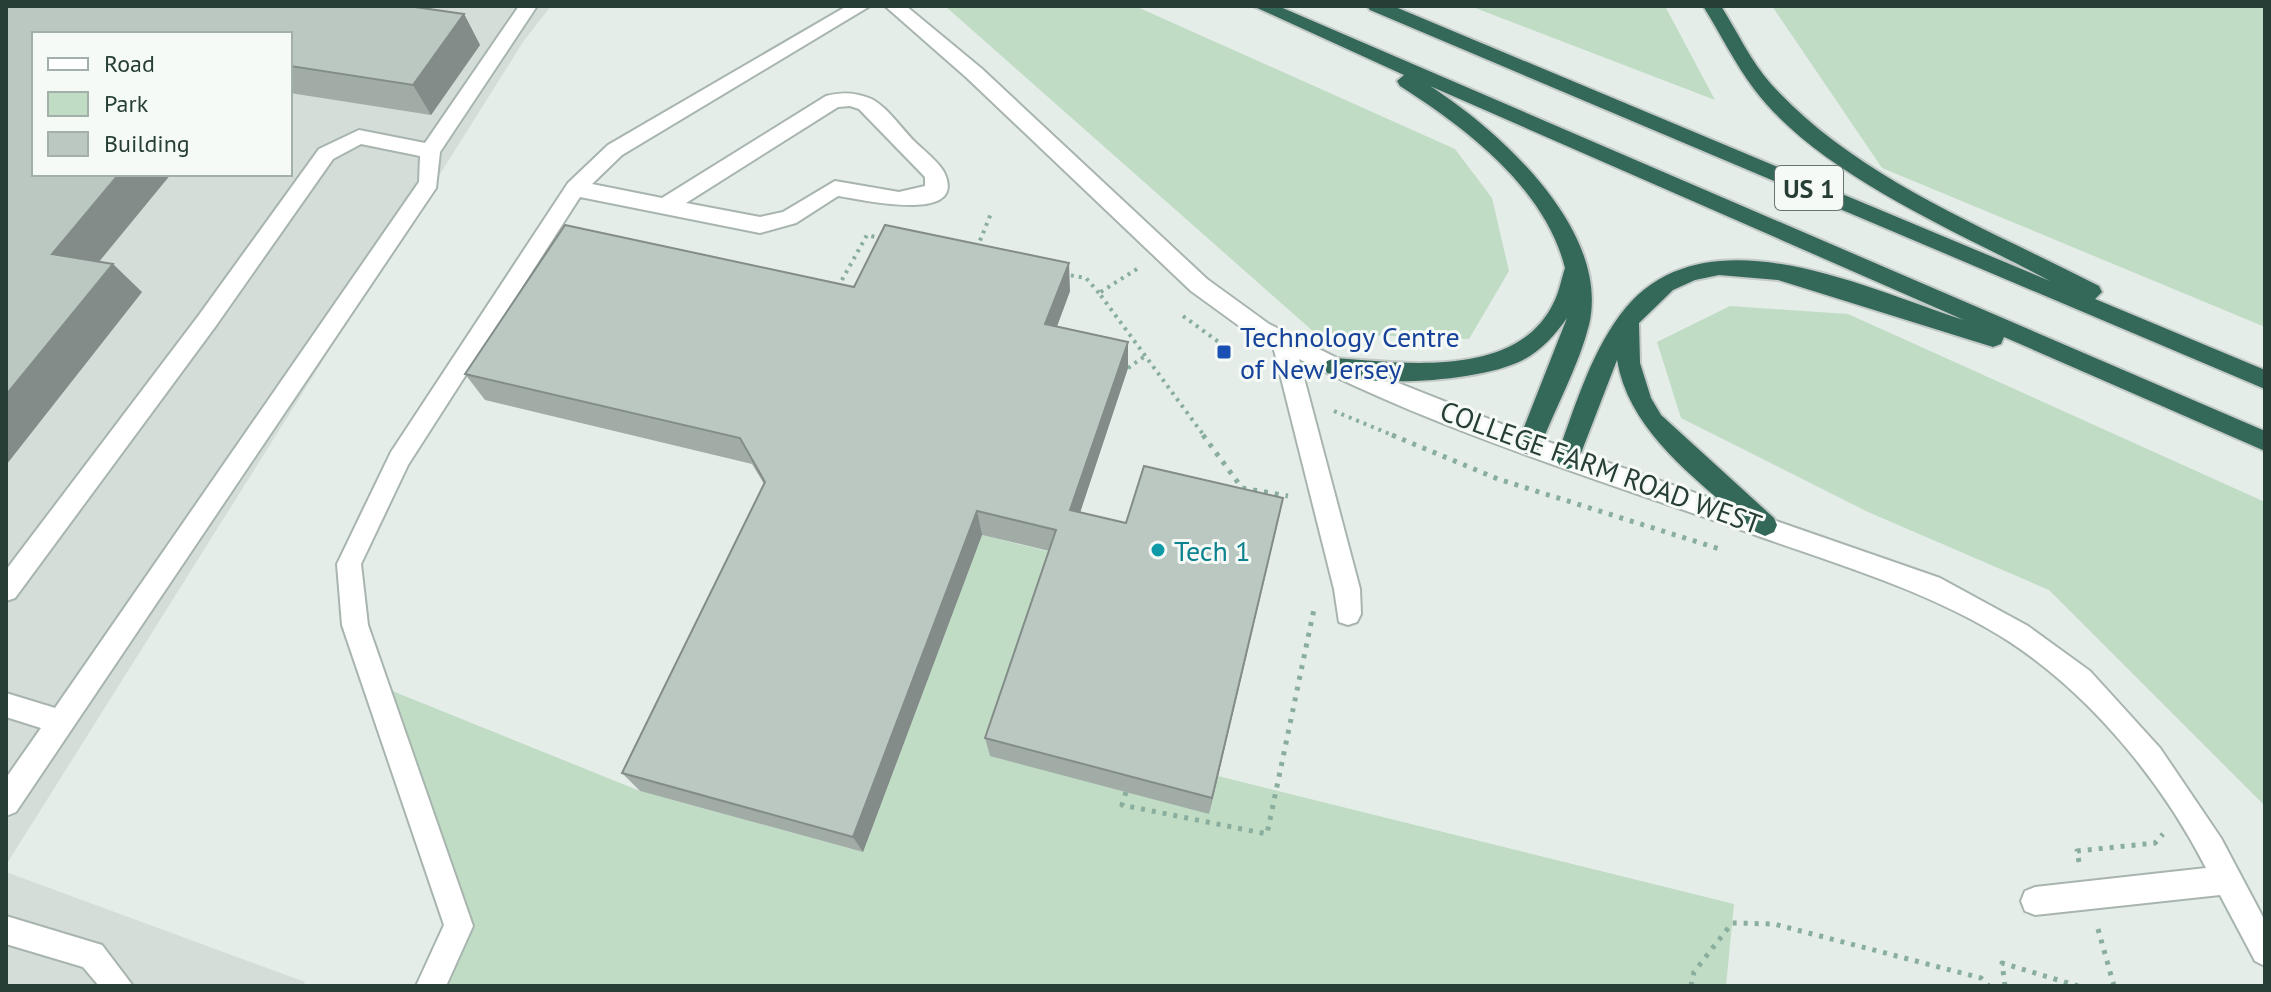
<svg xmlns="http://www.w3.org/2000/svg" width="2271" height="992" viewBox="0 0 2271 992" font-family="'PT Sans',sans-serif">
<rect width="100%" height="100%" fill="#e5ede9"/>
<path fill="#d4ddd8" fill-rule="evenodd" d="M6,6h545l-28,36 -517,823zM34,34h256v140h-256z
M6,872l299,110 -2,4h-297z"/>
<path fill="#c0dcc5" d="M945,6h190l320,143 37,49 17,73 -40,68 -154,-6z
M1470,6h195l50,94z
M1772,6h493v321l-383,-159z
M1730,306l118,8 417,188v304l-216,-216 -181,-78 -187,-94 -24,-76z
M982,535l77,19 150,260 9,-38 516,128 -8,82h-1295l28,-60 -84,-242 265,107 223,61z"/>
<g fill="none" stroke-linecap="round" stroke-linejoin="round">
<defs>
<path id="minor" d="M519,6h18l-97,146 -4,36 -420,624 -10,4v-38l35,-50 -35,-11v-24l49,15 364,-526 1,-26 -59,-12 -28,15 -118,168 -200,271 -9,3v-31l193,-255 120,-166 40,-19 66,13z
M847,6h23l-248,149 -30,29 70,14 164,-102c15,-4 28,-4 43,2 16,6 32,30 45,43 9,9 24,20 30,31 26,54 -89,26 -106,24l-42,27 -36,10 -180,-36 -172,268 -47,99 7,61 105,301 -27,60h-30l28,-61 -102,-300 -5,-61 54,-112 177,-269 40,-38zM850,106l9,3 66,68v9l-26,6 -64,-11 -52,31 -23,5 -74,-14 152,-96z
M885,6h21l75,62 226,211 62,45 74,37 194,77 403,140 88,48 62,45 70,77 61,90 44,83v45l-10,-5 -35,-66 -185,20 -10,-4 -4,-10 4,-10 10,-4 171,-19c-44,-86 -114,-172 -196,-226 -76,-49 -164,-75 -249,-105 -154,-55 -317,-104 -462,-178l61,230 1,25 -4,8 -9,3 -9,-3 -5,-33 -61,-243 -20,-10 -62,-45 -224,-213z
M6,916l96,29 31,41h-34l-16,-19 -77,-23z"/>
<path id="highway" d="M1253,6h25l987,425v20l-261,-114 -3,7 -8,3 -215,-67 -59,-5 -24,5 -22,10 -34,33 1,40 11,35 10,17 113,103 3,7 -3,7 -9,4 -9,-4c-53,-49 -126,-96 -139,-172l-41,106 -8,3 -8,-3 -4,-7c18,-49 33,-102 64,-144 81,-109 243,-27 344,5l-534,-234c70,45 181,145 159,239 -10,40 -33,81 -48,120l-4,7 -8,3 -8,-3 -4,-7 50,-127c-12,17 -25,32 -44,42 -43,22 -151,28 -196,13l-3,-6 3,-6 8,-3c68,5 181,21 218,-54 6,-11 8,-24 12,-36 -20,-80 -99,-140 -165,-182l-3,-5 7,-6z
M1367,6h26l657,275c-93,-50 -232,-107 -296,-192 -19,-25 -34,-56 -51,-83h18c16,25 30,56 50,78 86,95 216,144 328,202l3,6 -7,7 170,71v19l-895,-379z"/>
</defs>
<use href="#minor" stroke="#a8b5af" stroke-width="4"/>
<use href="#highway" stroke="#c2c9c6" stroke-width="4"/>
<path stroke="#89ae9e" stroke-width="4" stroke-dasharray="3 5" stroke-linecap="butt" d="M977,248l15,-37
M1137,269l-38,24 106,144
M1063,274l23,4 13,15
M838,287l29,-52 17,4
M1183,316l44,32
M1128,368l17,-12
M1334,411l63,26"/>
<path stroke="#89ae9e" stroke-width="5" stroke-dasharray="4 7" stroke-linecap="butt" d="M1203,435l39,53 46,8
M1392,435l106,44 225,71
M1126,792l-4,13 145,29 47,-225
M2079,862l-2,-11 78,-8 8,-9
M2098,929l16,57
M1691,986l3,-14 38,-49 42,1 207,54 8,8
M2005,986l-3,-23 76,23"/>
<use href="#minor" fill="#fff" fill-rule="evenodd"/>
<use href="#highway" fill="#346858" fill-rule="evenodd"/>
</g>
<path fill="#a1aca7" d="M6,6l458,8 16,31 -49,70 -141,-22v-59h-256v140h137l-72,88 43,30 -136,173z
M854,287l216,4 -13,35 71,16v26l-48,144 46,11 157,-25 -74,316 -219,-58 -5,-18 64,-187 -67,-16 -119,317 -223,-61 -18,-18 142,-289 -12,-20 -267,-64 -20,-26z"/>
<path fill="#838c88" d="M464,14l16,31 -49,70 -18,-30z
M119,174h52l-89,108 -30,-28z
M1069,263l1,28 -22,60 -3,-27z
M113,264l29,28 -136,173v-70z
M1128,342v26l-55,166 -3,-24z
M1283,498l-5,24 -69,292 3,-16z
M977,511l5,24 -119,317 -10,-15z"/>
<path fill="#bbc8c2" stroke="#838c88" stroke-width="2" d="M6,6h402l56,8 -51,71 -123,-19v-32h-256v140h85l-67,80 61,10 -107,131z
M565,225l289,62 31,-62 184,38 -24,61 83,18 -58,168 56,13 18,-57 139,32 -71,300 -227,-60 71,-208 -79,-19 -124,326 -231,-64 143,-291 -25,-44 -275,-64z"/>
<rect fill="#1a4fb4" stroke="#f6faf7" stroke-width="3" x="1216" y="344" width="16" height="16" rx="4"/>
<circle fill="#0f9aa8" stroke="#f6faf7" stroke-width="3" cx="1158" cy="550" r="8"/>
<g text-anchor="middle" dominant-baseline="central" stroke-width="6" stroke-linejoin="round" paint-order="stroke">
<rect fill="#f6faf7" stroke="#64766f" stroke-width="2" x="1775" y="166" width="68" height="44" rx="6"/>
<g font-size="26" font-weight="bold" fill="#263e35">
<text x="1809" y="188">US 1</text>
</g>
<g font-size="28" fill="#164399" stroke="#f6faf7" text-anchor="start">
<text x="1240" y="336">Technology Centre<tspan x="1240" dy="32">of New Jersey</tspan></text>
</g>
<g font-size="28" fill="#263e35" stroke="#f6faf7">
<text transform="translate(1601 467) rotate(20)">COLLEGE FARM ROAD WEST</text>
</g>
<g font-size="28" fill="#0d838f" stroke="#f6faf7" text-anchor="start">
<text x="1174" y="550">Tech 1</text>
</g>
</g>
<rect width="2271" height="992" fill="none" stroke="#263e35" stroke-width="16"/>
<rect x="32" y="32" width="260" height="144" fill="#f6faf7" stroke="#a3afa9" stroke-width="2"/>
<rect x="48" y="58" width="40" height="12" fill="#ffffff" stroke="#a3afa9" stroke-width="2"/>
<text x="104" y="72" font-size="24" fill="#263e35">Road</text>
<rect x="48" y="92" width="40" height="24" fill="#c0dcc5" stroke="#a3afa9" stroke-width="2"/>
<text x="104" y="112" font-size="24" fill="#263e35">Park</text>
<rect x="48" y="132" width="40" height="24" fill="#bbc8c2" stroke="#a3afa9" stroke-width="2"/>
<text x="104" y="152" font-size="24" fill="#263e35">Building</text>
</svg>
